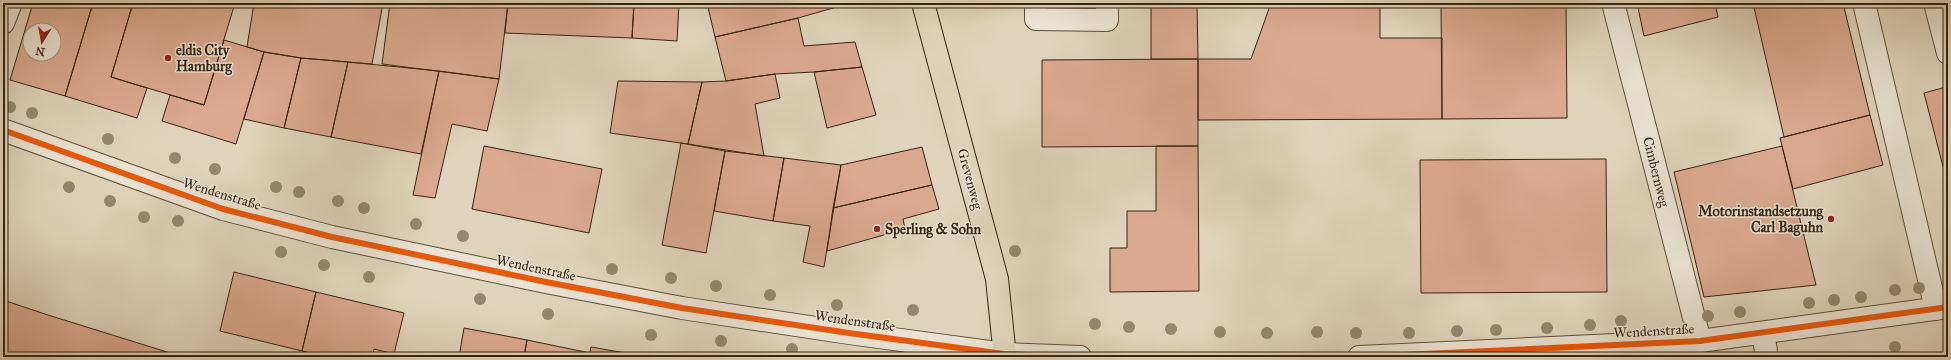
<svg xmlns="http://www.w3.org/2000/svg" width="1951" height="360" viewBox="0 0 1951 360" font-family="'IM FELL Great Primer',serif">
<rect width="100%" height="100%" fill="#dfd4bb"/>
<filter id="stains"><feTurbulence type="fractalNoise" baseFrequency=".005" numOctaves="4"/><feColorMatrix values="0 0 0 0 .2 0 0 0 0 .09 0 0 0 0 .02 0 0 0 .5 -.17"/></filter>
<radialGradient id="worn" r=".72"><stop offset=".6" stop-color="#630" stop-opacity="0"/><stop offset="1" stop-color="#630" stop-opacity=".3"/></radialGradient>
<path fill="#dba990" stroke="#37240d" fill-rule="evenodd" d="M33,3h60l-28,93 -55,-16zM30,30h24v24h-24z
M93,3h40l-22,74 36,11 -10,30 -72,-22z
M133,3h102l-31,102 -93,-28z
M254,3h129l-11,61 -71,-6 -37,-6 -17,-5z
M390,3h118l-9,76 -117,-15z
M508,3h126l-2,35 -127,-5z
M634,3h45l-2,38 -45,-3z
M707,3h140v1l-49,14 -83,19z
M1151,3h46l1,56h-47z
M1271,3h109v35h62v81l-244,1v-61h53z
M1441,3h125l1,115 -125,1z
M1637,3h78l3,14 -74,19z
M1753,3h90l27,112 -86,22z
M798,18l6,28 51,-4 7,25 -48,5 -39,2 -49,7 -11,-44z
M224,40l40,12 -28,92 -74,-23 8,-26 34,10z
M264,52l37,6 -17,70 -40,-9z
M301,58l47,4 -17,75 -47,-9z
M1198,59v87l-156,1v-87z
M348,62l91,9 -18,83 -90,-17z
M862,67l14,48 -49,13 -13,-56z
M439,71l60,8 -12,52 -35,-7 -17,74 -22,-3z
M775,74l5,24 -25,6 9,52 -76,-12 14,-62 24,-1z
M618,81l84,1 -14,62 -78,-11z
M1946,87l2,7v84h-2l-22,-85z
M1870,115l13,50 -90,24 -13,-51z
M681,143l44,8 -19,102 -44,-8z
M484,146l118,23 -13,64 -117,-24z
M1156,146h42l1,145 -89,1v-44h17v-37h29z
M1782,146l34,139 -112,12 -30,-125z
M922,147l10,38 -99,23 8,-43z
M725,151l59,7 -11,63 -59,-10z
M784,158l57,7 -17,102 -21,-5 7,-36 -37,-5z
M1606,159l1,133 -186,1 -1,-133z
M932,185l7,24 -36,10 2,10 -78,22 6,-43z
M3,220l5,2 -5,16z
M234,272l82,20 -14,59 -82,-20z
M316,292l88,21 -10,41 -20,-5 -1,8h-45l-26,-6z
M3,300l45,15 135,42h-180z
M464,328l63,12 -3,17h-65z
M527,340l63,13 -1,4h-65z
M591,347l46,8v-2l21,4h-69z"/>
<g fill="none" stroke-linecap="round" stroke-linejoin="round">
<defs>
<path id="minor" d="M1036,3v16l71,1v-17
M1613,3l87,338
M1864,3l72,306
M1935,3l13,50
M3,23l8,-20
M3,130l220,79 109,28 214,45 136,26 167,25 155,21 76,3
M1763,333l4,24
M1359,357l341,-16 248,-34"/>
<path id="major" d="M923,3l74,276 8,78"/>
</defs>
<use href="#minor" stroke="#615038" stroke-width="24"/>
<use href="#major" stroke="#37240d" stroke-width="24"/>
<use href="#minor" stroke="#eae3d3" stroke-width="22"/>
<use href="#major" stroke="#dfd4bb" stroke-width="22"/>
<defs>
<path id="cycleway" d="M3,130l220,79 109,28 214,45 136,26 167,25 155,21 76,3
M1359,357l341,-16 248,-34"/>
</defs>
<use href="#cycleway" stroke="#eae3d3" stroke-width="8"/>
<use href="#cycleway" stroke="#e8590c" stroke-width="6"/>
</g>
<g fill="#93886e">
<circle cx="10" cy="107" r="6"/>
<circle cx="32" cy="113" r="6"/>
<circle cx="108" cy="139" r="6"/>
<circle cx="175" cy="158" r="6"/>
<circle cx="215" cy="169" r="6"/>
<circle cx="69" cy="187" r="6"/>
<circle cx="276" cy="187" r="6"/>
<circle cx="299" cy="192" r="6"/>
<circle cx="110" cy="201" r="6"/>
<circle cx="338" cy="201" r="6"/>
<circle cx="364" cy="208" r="6"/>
<circle cx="144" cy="217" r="6"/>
<circle cx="178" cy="221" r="6"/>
<circle cx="416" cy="224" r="6"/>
<circle cx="463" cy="236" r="6"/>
<circle cx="1015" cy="251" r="6"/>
<circle cx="281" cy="252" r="6"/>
<circle cx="324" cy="265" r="6"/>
<circle cx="612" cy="269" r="6"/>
<circle cx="369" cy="277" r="6"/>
<circle cx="671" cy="278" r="6"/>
<circle cx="716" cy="286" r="6"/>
<circle cx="1919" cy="288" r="6"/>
<circle cx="1895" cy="290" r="6"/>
<circle cx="770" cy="295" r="6"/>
<circle cx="1861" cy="297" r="6"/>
<circle cx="480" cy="299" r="6"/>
<circle cx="1834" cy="300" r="6"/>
<circle cx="1809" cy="303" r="6"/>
<circle cx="837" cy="305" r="6"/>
<circle cx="913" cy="310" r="6"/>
<circle cx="1740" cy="312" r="6"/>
<circle cx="548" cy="314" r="6"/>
<circle cx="1708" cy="316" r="6"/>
<circle cx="1621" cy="321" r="6"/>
<circle cx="1095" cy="324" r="6"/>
<circle cx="1590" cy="325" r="6"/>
<circle cx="1129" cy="327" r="6"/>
<circle cx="1547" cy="328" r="6"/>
<circle cx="1171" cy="329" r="6"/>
<circle cx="1496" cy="330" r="6"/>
<circle cx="1457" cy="331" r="6"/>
<circle cx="1220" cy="332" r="6"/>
<circle cx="1317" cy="332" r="6"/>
<circle cx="1267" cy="333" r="6"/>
<circle cx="1356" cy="333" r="6"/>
<circle cx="1409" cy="333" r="6"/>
<circle cx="651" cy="335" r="6"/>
<circle cx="721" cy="341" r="6"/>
<circle cx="1895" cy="347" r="6"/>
<circle cx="792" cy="349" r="6"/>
</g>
<g fill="#8f2418" stroke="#eae3d3" stroke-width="1.5">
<circle cx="168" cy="58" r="4"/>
<circle cx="1831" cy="219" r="4"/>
<circle cx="877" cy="229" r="4"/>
</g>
<g text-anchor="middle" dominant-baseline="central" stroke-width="3" stroke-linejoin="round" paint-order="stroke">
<g font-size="14" font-weight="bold" fill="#37240d" stroke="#eae3d3" text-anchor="start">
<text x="176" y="50">eldis City<tspan x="176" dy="16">Hamburg</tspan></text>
<text x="1823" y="211" text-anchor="end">Motorinstandsetzung<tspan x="1823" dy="16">Carl Baguhn</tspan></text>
<text x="885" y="229">Sperling &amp; Sohn</text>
</g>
<g font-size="14" fill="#37240d" stroke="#eae3d3">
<text transform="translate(1656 172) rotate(76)">Cimbernweg</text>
<text transform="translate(970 179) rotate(75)">Grevenweg</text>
<text transform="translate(222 194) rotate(17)">Wendenstraße</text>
<text transform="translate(536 268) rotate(12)">Wendenstraße</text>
<text transform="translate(855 321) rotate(8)">Wendenstraße</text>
<text transform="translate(1654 331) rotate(-3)">Wendenstraße</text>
</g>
</g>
<rect width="1951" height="360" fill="none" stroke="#dfd4bb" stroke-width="16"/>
<rect x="4" y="4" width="1943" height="352" fill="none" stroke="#37240d" stroke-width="2"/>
<rect x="8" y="8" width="1935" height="344" fill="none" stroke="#37240d"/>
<g transform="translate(42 42) rotate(191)"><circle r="19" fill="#eae3d3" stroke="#a29784"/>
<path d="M0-3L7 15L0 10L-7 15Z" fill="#8f2418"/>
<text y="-6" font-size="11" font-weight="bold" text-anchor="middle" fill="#37240d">N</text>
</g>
<rect width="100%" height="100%" filter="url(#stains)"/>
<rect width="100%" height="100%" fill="url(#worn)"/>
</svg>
